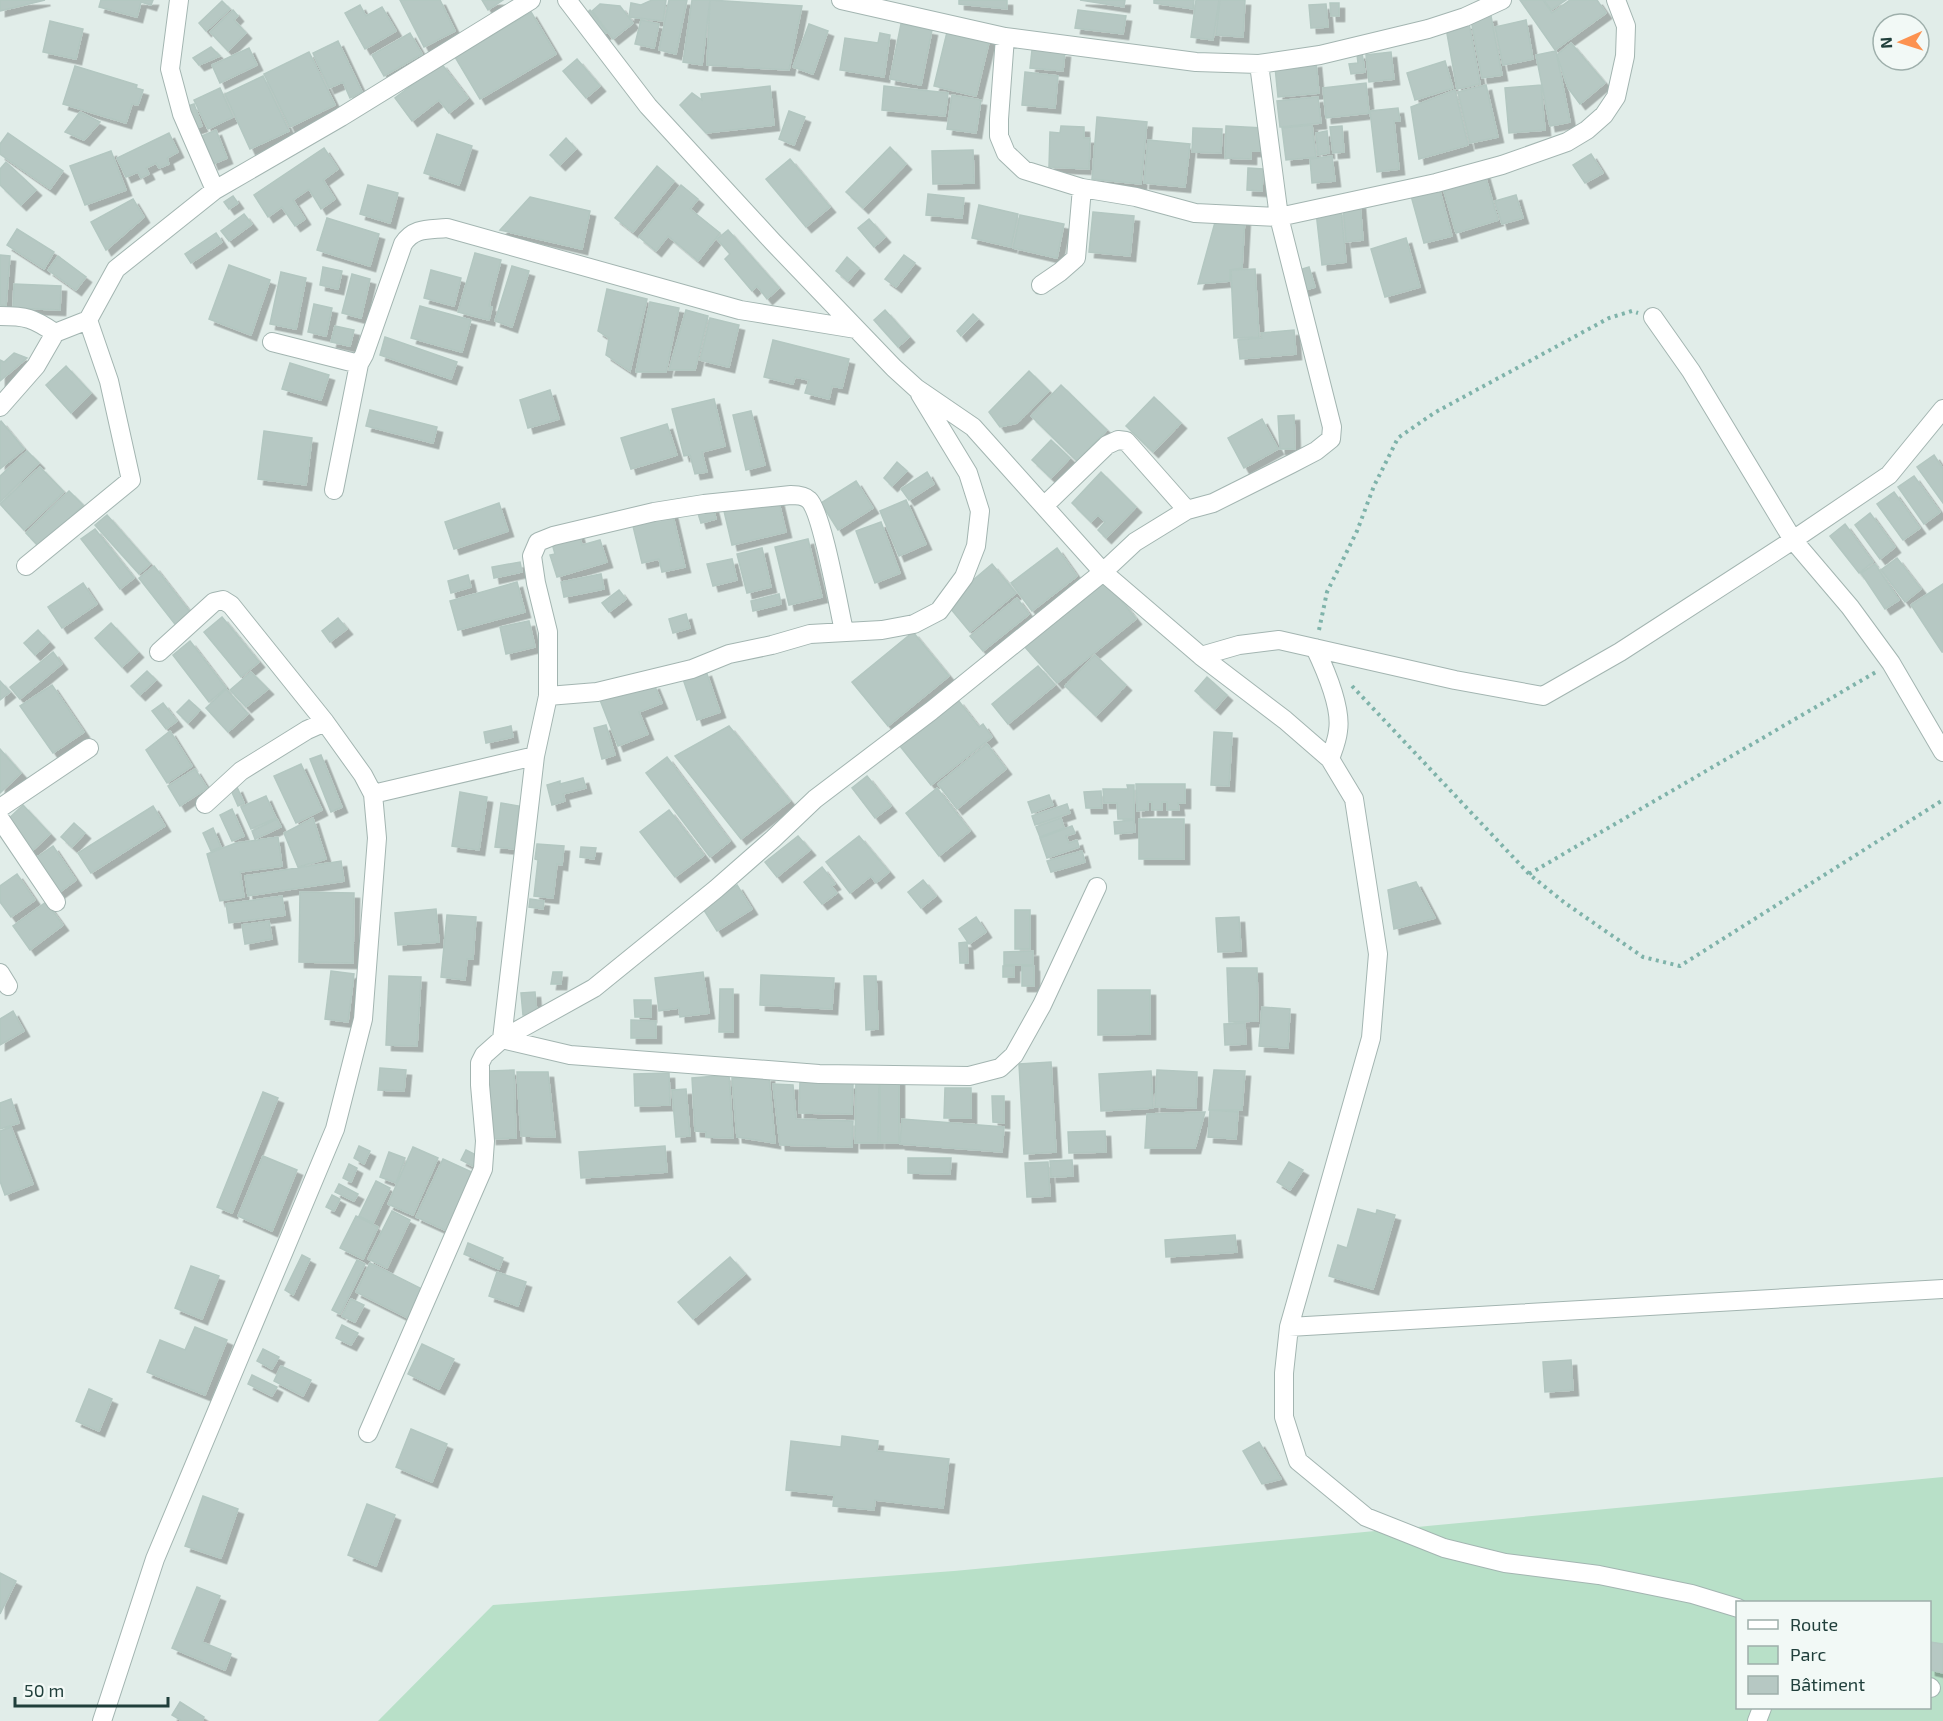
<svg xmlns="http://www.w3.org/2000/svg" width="1943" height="1721" viewBox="0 0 1943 1721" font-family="'Exo 2',sans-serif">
<defs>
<filter id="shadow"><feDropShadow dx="5.5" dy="5.5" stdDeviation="0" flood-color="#0004"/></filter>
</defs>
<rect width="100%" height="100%" fill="#e1ede9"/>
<path fill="#b8e0c8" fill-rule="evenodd" d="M1943,1477v244h-1565l115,-116 461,-34zM1738,1602h192v106h-192z"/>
<path fill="#b6c8c3" stroke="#b3c7c1" stroke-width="1.5" filter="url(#shadow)" d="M0,0h45l-45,11z
M101,0h52l-2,5 -10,-3 -4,15 -38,-10z
M400,0h40l15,31 -31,16z
M482,0h21l-15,10z
M652,0h14l-3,21 -34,-4 2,-14 10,2z
M669,0h18l-11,54 -17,-4z
M692,0h18l-8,65 -19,-3z
M710,0l92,6 -13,64 -82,-5z
M959,0h48v9l-48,-5z
M1080,0h45l-1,7z
M1154,0h40l-1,9 -39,-6z
M1196,0h23l-6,40 -22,-3z
M1220,0h25l-2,37 -27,-2z
M1520,0h23l9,13 18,-13h27l9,13 -51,37z
M1544,0h22l-15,10z
M222,1l8,8 -24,22 -7,-8z
M1330,3h9v13h-8z
M600,4l20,2 13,17 -20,16 -21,-28z
M1326,4l2,23 -17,1 -2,-23z
M360,5l6,11 16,-9 14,24 -31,18 -20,-36z
M233,10l5,6 -4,4 12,13 -18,18 -18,-19z
M590,10l17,22 -8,6 -17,-21z
M1078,10l48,6 -3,18 -48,-6z
M531,12l25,42 -76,45 -25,-42z
M1491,16l11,59 -20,3 -11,-58z
M641,20l18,4 -5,24 -19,-4z
M1526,20l7,39 -30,6 -8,-38z
M50,21l33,8 -7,30 -33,-7z
M1469,23l11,61 -23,5 -11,-61z
M809,24l19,7 -15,43 -20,-7z
M901,24l31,6 -11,55 -31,-6z
M948,28l42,10 -14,58 -42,-10z
M410,33l12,21 -38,22 -12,-21z
M880,33l10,2 -6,42 -44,-7 5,-32 33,5z
M338,41l24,51 -12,6 -7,-16 -14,6 -16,-35z
M1571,43l34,40 -25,21 -12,-16 -11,-33z
M211,47l9,9 -21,9 -6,-7z
M249,48l8,17 -37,18 -8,-18z
M1032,50l33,2 -2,19 -33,-3z
M1556,51l14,71 -20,4 -14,-71z
M309,52l26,53 -45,22 -26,-53z
M1391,52l3,27 -25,3 -3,-27z
M1362,53l3,19 -14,2 -2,-10 9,-1 -1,-9z
M577,59l23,27 -14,12 -23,-27z
M1445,61l8,27 -38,12 -8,-27z
M1316,62l3,31 -41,4 -3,-30z
M441,63l27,35 -19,15 -10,-13 -27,21 -17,-23z
M75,66l62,19 -1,3 7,2 -5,15 -6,-1 -6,19 -63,-19z
M1025,72l33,4 -3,32 -33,-3z
M263,76l26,55 -39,18 -25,-55z
M1366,83l3,30 -43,5 -3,-30z
M1486,85l12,52 -28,6 -12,-51z
M1541,85l4,45 -36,3 -4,-45z
M770,86l4,39 -68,8 -26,-28 12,-12 10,7 -1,-6z
M884,86l64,7 -3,23 -63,-6z
M220,88l13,29 -25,12 -14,-29z
M1455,90l13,55 -49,14 -8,-52z
M952,95l29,5 -5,33 -29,-4z
M1318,97l3,26 -41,4 -3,-26z
M194,104l8,22 -9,3 -8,-22z
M1398,108l2,13h-6l5,48 -22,3 -7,-61z
M789,111l16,6 -11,28 -15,-6z
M80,112l20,10 -16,18 -19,-8z
M1097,117l50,5 -6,62 -49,-5z
M1312,125l4,32 -30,3 -4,-32z
M1061,126l23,1v11h6l-1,31 -40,-2 1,-35 10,1z
M1226,126l37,2 -1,23h-11v8l-26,-1z
M1342,126l2,26 -11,1 -3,-26z
M1193,128l29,1 -1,24 -29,-1z
M216,130l11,28 -14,6 -11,-28z
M1327,131l2,22 -11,2 -2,-22z
M8,133l55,38 -13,18 -50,-35v-10z
M169,133l9,19 -11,6 2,6 -10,4 -3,-5 -10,5 3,6 -8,4 -3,-6 -12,5 -9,-19z
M437,134l35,12 -13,39 -35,-12z
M566,138l10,11 -16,16 -10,-10z
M1148,140l42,4 -5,43 -41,-4z
M890,147l16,17 -43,44 -17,-16z
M324,148l14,21 -15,11 12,19 -14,10 -12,-20 -16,11 12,19 -10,7 -13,-19 -14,10 -14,-22z
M973,150l1,33 -41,1 -1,-33z
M111,151l15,39 -41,15 -15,-39z
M1591,154l12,19 -18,10 -12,-18z
M1332,156l3,25 -23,2 -2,-24z
M790,159l40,48 -24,20 -40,-48z
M6,162l30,28 -15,15 -21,-20v-16z
M657,166l17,15 -41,51 -18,-14z
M1248,168l15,1 -1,22 -15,-1z
M1484,172l14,48 -42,13 -14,-49z
M1438,184l14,52 -28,7 -14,-51z
M368,185l30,8 -8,30 -30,-9z
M681,185l17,14 -8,10 30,24 -22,28 -30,-25 -12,15 -17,-14z
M928,194l36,4 -2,20 -36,-3z
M1516,195l7,23 -21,6 -7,-23z
M233,196l5,7 -9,6 -5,-7z
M530,197l60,14 -8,38 -82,-19z
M133,199l11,18 -38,33 -15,-28z
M1360,203l3,37 -17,2 -3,-37z
M979,205l39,9 -7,33 -39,-9z
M1341,209l5,53 -24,3 -6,-53z
M1093,212l41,4 -4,40 -41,-4z
M244,214l8,10 -23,17 -8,-10z
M1020,215l44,9 -7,34 -44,-10z
M1217,215l28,1 -3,52 -12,2v11l-32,3z
M327,218l52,16 -9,32 -53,-16z
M869,219l16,18 -11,10 -16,-19z
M17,229l37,23 -10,17 -37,-24z
M728,230l51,58 -12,11 -10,-13 -5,5 -27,-32 5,-5 -13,-15z
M216,233l6,9 -31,21 -6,-9z
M1406,238l14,49 -35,10 -14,-48z
M475,253l26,7 -12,46 3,1 -3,13 -31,-8z
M0,255l10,1 -4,50 -6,-1z
M904,255l11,8 -19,24 -11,-8z
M58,256l28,21 -10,13 -28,-20z
M847,257l12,11 -11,13 -12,-10z
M229,265l41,15 -19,55 -42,-16z
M512,266l17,5 -17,56 -17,-6z
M323,267l19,4 -4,18 -18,-4z
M1309,267l6,20 -13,4 -6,-20z
M1255,269l4,68 -25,1 -3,-68z
M431,270l30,8 -7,28 -30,-8z
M281,272l25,6 -10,51 -26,-5z
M352,274l18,5 -9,39 -19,-5z
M14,284l47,2 -1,24 -47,-2z
M607,289l40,10 -17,72 -24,-16 3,-17 -11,-7z
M650,302l29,6 -13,64h-30z
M314,304l18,4 -6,28 -18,-4z
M420,306l51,14 -9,32 -51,-14z
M686,310l22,6 -13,54h-26z
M885,310l24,27 -11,10 -24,-27z
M973,314l5,5 -17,17 -4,-5z
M710,318l29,7 -10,42 -29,-7z
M335,326l19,4 -4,16 -19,-4z
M1294,330l2,24 -56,5 -2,-19 24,-2 -1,-5z
M385,337l72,25 -6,17 -71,-24z
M773,340l76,19 -7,29 -10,-2 -3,13 -24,-6 4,-13 -14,-3 -2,7 -29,-7z
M14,353l13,5 -27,23v-21l4,2z
M290,363l39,12 -8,25 -39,-11z
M66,366l25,27 -20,20 -25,-28z
M1029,371l20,20 -32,32 -17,4 -11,-15z
M1061,385l46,45 -30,31 -46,-45z
M550,390l9,29 -31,9 -8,-28z
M1154,397l27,26 -28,29 -27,-26z
M714,399l11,47 -23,6 5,20 -12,2 -5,-19 -6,1 -12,-47z
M370,410l67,17 -4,16 -67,-17z
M751,411l14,54 -19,5 -13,-55z
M1294,415l1,34h-15l-2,-33z
M1262,419l16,30 -34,19 -16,-30z
M1,421l23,28 -24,20v-47z
M667,424l10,31 -46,14 -10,-31z
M264,431l48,7 -6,47 -48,-6z
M1051,440l19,18 -19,20 -19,-18z
M27,451l12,12 -39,39v-26z
M1934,455l9,14v34l-26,-36z
M897,462l10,9 -15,15 -8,-8z
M40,467l24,25 -40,38 -24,-26z
M927,472l7,12 -25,16 -8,-11z
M1101,472l35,35 -30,31 -8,-8 7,-8 -7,-7 -7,7 -19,-19z
M1914,476l26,36 -16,12 -26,-37z
M856,481l17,27 -35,22 -17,-27z
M69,491l14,14 -43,43 -14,-15z
M1894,492l26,36 -17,12 -26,-36z
M778,498l8,34 -54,13 -8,-34z
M906,500l20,44 -27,12 -19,-45z
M499,503l9,28 -54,18 -9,-27z
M713,507l3,12 -15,4 -4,-13z
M672,512l13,55 -23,5 -3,-13 -17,4 -10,-41z
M1870,513l25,34 -15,12 -25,-34z
M107,515l43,49 -11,10 -44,-49z
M881,522l19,51 -25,10 -19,-52z
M1845,524l28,38 -14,11 -29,-37z
M95,529l39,49 -14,11 -39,-50z
M578,532l4,13 18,-5 7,22 -50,15 -7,-22 5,-1 -4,-14z
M808,539l14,58 -33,8 -14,-58z
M762,548l9,39 -24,6 -10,-39z
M1057,548l20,28 -45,35 -21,-28z
M1897,558l24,31 -16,13 -24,-32z
M732,559l5,21 -24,6 -6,-22z
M520,562l2,10 -28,6 -2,-11z
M992,564l24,29 -46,39 -24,-29z
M1875,564l24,36 -14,9 -24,-36z
M154,566l39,50 -15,12 -39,-50z
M601,574l3,15 -40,8 -3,-15z
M468,575l3,12 -20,6 -3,-12z
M1106,581l30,38 -79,64 -32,-36z
M517,582l8,30 -67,18 -8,-29z
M83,583l14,21 -35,24 -14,-21z
M1943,584v68h-1l-31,-47z
M619,590l7,9 -17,13 -7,-9z
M779,594l2,10 -28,7 -2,-10z
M1017,598l12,16 -46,37 -13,-15z
M686,614l4,14 -17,5 -4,-14z
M222,617l37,45 -18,15 -37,-45z
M338,618l9,11 -17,13 -8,-11z
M529,621l6,26 -29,7 -6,-27z
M111,623l27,29 -16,15 -27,-29z
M38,630l11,12 -14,13 -11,-12z
M913,632l36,44 -61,50 -36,-44z
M190,641l36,47 -17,14 -36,-47z
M53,652l9,12 -42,35 -10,-12z
M1095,655l31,30 -30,31 -31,-30z
M1038,666l17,19 -47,39 -16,-20z
M147,671l9,9 -16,15 -9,-9z
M706,671l14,41 -23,8 -14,-41z
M251,672l17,17 -22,18 -16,-17z
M1207,677l20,18 -12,14 -20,-18z
M0,681l10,11 -10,8z
M654,684l8,19 -23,9 9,22 -30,12 -18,-46z
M52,685l32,47 -31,21 -33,-47z
M226,689l22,25 -20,18 -22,-24z
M189,700l11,10 -12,13 -11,-11z
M958,700l21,27 4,-3 9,13 -61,48 -31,-39z
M163,703l14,18 -11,8 -14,-18z
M606,725l9,30 -13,4 -8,-31z
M511,726l2,11 -27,6 -2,-11z
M729,726l61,75 -49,38 -66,-83z
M170,731l22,35 -25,17 -21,-33z
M1214,732l18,1 -3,53 -18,-1z
M987,744l19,25 -49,40 -19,-25z
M0,749l21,24 -21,20z
M321,755l21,52 -11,5 -21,-53z
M667,757l63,84 -20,16 -64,-84z
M301,764l21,46 -26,13 -22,-47z
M195,769l12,19 -27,18 -12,-20z
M867,776l24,30 -16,12 -23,-30z
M583,778l3,10 -23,6 2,7 -13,4 -5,-20 13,-4v3z
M1136,784h49v19h-7l1,7h-12v-8h-5v8h-10v-8h-4v8l-11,1z
M1127,785h7v34h-16l-1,-16h-13l-1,-14h25z
M237,787l7,16 -6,3 -7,-16z
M937,788l33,43 -31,25 -33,-43z
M1101,791l1,17h-16l-2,-16z
M460,792l27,5 -8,53 -27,-4z
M1049,795l4,10 -21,8 -4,-11z
M266,796l10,22 -25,11 -10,-22z
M501,803l18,3 -5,43 -19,-2z
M1067,804l3,9 -35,12 -3,-9z
M23,805l27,29 -20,19 -27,-29z
M153,806l12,20 -74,47 -13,-20z
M232,809l12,27 -12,5 -12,-26z
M669,810l35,45 -29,22 -35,-45z
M313,818l13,41 -28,8 -14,-34z
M1061,818l3,10 -24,9 -4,-10z
M277,819l4,8 -26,12 -3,-8z
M1139,819h45v40h-45z
M1134,820l1,12 -20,2 -1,-12z
M74,823l11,10 -13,14 -11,-10z
M1072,826l3,7 -9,3 3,7 8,-3 2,7 -32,11 -7,-20z
M213,828l8,19 -10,4 -8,-18z
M798,836l12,14 -33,27 -12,-15z
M859,836l30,36 -13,11 -5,-7 -21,17 -24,-31z
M278,837l4,29 -42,6 4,25 -24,4 -13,-47 29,-11z
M537,844l27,2 -2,19 -5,-1 -4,34 -19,-2 4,-36 -3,-1z
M53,846l23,34 -19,14 -24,-34z
M581,847l15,1 -2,11 -14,-2z
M1082,851l3,11 -34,10 -4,-11z
M341,861l3,20 -96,15 -3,-20z
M822,867l13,17 -4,2 6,7 -15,11 -18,-22z
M17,874l18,26 -24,17 -11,-15v-16z
M923,880l13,16 -15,12 -13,-16z
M1416,882l19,36 -41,11 -6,-39z
M737,885l15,24 -35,22 -15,-24z
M300,892l54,1 -1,70 -54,-1z
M282,896l3,19 -56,8 -3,-19z
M530,899l14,2 -1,8 -14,-2z
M46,902l17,23 -33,25 -17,-24z
M436,909l3,33 -41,3 -3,-32z
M1015,910h15v39h-15z
M447,915l29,2 -3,42h-6l-2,21 -24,-3z
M976,917l10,15 -17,12 -10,-15z
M1239,917l2,34 -23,1 -2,-34z
M269,921l3,18 -27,5 -3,-19z
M967,942l1,21h-8l-1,-20z
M1033,951v14h-29v-13z
M1003,966h11v11h-11z
M1022,966h12v20h-12z
M1227,968h30l1,53 -29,1z
M331,971l23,3 -6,48 -23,-3z
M553,972h9l-1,12h-10z
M703,972l6,41 -29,4 -1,-9 -20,3 -4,-33z
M761,975l73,3 -2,31 -72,-4z
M389,976l32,1 -4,69 -31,-1z
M864,976h12l2,53 -12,1z
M720,989h13v43h-14z
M1098,990h52v44l-52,1z
M535,992l2,22 -14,1 -2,-22z
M634,1000h17v17h-16z
M1262,1007l28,2 -2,39 -29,-2z
M13,1011l11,20 -24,14v-26z
M631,1020l25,1v17h-25z
M1245,1023l1,21 -21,1 -1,-21z
M1051,1062l5,90 -32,2 -5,-90z
M380,1068l26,2 -2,21 -26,-1z
M514,1070l2,68 -25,1 -2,-68z
M1157,1070l40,2 -1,36 -41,-1z
M1214,1070l31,1 -3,39h-33z
M1151,1071l2,37 -52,3 -2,-37z
M517,1072h31l7,65 -34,-1z
M669,1073l1,32 -35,1 -1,-32z
M729,1075l4,63 -27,-1v-5l-11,-1 -3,-53z
M769,1076l6,67 -38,-6 -5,-59z
M856,1077h23l-1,66h-23z
M880,1077h19v66h-19z
M800,1082l53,2 -1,30 -53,-1z
M773,1084l20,1 3,34 57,2 -1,26 -72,-2z
M945,1088h26v30h-27z
M686,1089l4,47 -14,1 -4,-47z
M263,1092l15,6 -46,115 -15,-6z
M992,1096h12v27l-11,-1z
M11,1099l8,24 -19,6v-26z
M1210,1110l28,2 -2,27 -28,-2z
M1205,1112l-10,36h-50l2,-34z
M902,1119l102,8 -2,25 -102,-8z
M11,1127l22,57 -28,11 -5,-14v-50z
M1105,1131l1,21 -37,1 -1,-21z
M359,1146l11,5 -6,13 -10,-6z
M665,1146l2,26 -86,6 -2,-26z
M413,1147l25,11 -25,57 -25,-11z
M466,1150l14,7 -5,10 -14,-7z
M389,1152l16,6 -9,25 -16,-6z
M263,1156l34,14 -25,61 -34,-15z
M908,1158h43l-1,16 -42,-1z
M443,1159l31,14 -27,58 -31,-14z
M1072,1160l1,16 -22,1 -1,-16z
M1048,1162l2,34 -23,1 -2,-34z
M1289,1162l14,8 -13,20 -13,-8z
M349,1164l8,4 -6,14 -8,-4z
M376,1181l14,7 -17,35 -14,-7z
M339,1184l19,10 -4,7 -19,-9z
M332,1195l8,4 -6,12 -8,-4z
M1358,1209l18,5 1,-4 18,5 -22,74 -44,-13 9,-31 9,3z
M392,1211l18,9 -23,48 -19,-9z
M356,1216l22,11 -15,32 -23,-11z
M1235,1235l2,17 -71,5 -1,-17z
M468,1243l35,15 -4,11 -35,-15z
M302,1255l8,4 -17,36 -8,-5z
M730,1257l15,17 -52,45 -15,-17z
M357,1260l8,4 -25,50 -8,-4z
M370,1263l58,29 -14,29 -58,-29z
M191,1266l28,10 -17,43 -27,-11z
M497,1272l29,10 -8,24 -29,-10z
M351,1299l13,6 -9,17 -13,-6z
M342,1325l16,8 -7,12 -15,-7z
M195,1327l32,13 -22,55 -58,-23 13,-32 25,10z
M422,1344l32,15 -15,30 -31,-15z
M263,1349l16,8 -7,12 -15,-8z
M1571,1360l2,30 -28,2 -2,-30z
M281,1366l30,14 -8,16 -29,-15z
M252,1375l25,12 -5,9 -24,-12z
M89,1389l23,10 -13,32 -23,-10z
M411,1429l36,15 -15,38 -36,-15z
M842,1436l36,5 -1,10 72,8 -6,49 -68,-8 -1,10 -41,-4 1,-11 -48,-5 5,-49 50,6z
M1259,1442l22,37 -19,5 -19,-33z
M203,1496l35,13 -17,49 -36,-12z
M367,1504l28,11 -19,51 -28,-11z
M0,1573l16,8 -16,33z
M197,1587l23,9 -18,46 29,12 -6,16 -53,-22z
M1930,1642l13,2v29l-13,-3z
M180,1702l24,15 -2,4h-20l-10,-6z"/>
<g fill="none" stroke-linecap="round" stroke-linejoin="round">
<defs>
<path id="minor" d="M179,0l-9,69 12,45 33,76
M567,0l81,106 125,136 121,126 22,20 57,39 130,145 98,84 84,64 45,39 24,40 24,155 -7,84 -82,289 -5,46v44l14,44 68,56 78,31 61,15 94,12 93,19 46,14
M841,0l164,37 191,25 63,2 61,-9 108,-26 37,-12 37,-17
M1005,37l-6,82v17l7,17 18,17 58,18 54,9 59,16 84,4 157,-34 66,-18 65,-23 20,-12 17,-15 12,-18 9,-41 1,-30 -10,-26
M1041,285l19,-13 16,-14 6,-70
M0,316c26,0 33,2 55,17
M1653,317l38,54 102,169 57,67 41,56 52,89
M272,342l87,22 5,-9 39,-111c11,-17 26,-14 44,-16l293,82 116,19
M0,407l36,-41 19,-33 33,-13 28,-51 99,-79 126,-73 190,-117
M334,490l25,-126
M1044,506l63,-61 11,-5 8,1 61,69
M26,566l105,-86 -22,-99 -21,-61
M1315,648c10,21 27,60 23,83 -1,10 -5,19 -8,28
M1201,656l38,-11 40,-5 176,40 88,16 77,-44 173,-112 96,-65 54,-66
M548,696l49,-4 95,-23 37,-15 43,-9 38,-11 72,-4 32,-6 25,-13 25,-34 12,-31 4,-35 -12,-38 -48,-79
M373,794l162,-38
M205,804l36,-33 66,-41 18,-8
M0,808l89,-60
M0,819l56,83
M0,973l8,13
M502,1039l33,-283 13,-60v-64l-12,-49 -4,-27 6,-14 15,-6 101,-24 50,-8 87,-9c5,0 13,0 18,5 13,12 30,109 35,131
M502,1039l68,16 249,19 150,2 31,-8 14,-13 28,-50 55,-118
M1289,1327l654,-38
M368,1433l115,-264 2,-28 -5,-56v-22l4,-8 18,-16 92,-51 122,-99 57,-50 42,-40 116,-88 172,-139 32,-30 52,-32 26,-7 78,-39 25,-13 15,-12 1,-12 -53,-210 -20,-153
M1930,1687l1,1
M102,1721l53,-162 180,-430 28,-110 14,-181 -4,-44 -10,-19 -38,-53 -94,-117 -8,-5 -9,2 -55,50
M1757,1721l5,-13"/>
</defs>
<use href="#minor" stroke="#a3b5b1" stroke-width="20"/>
<path stroke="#7fb3aa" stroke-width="4" stroke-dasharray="3 4.5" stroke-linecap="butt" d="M1319,630l8,-38 30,-61 17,-45 24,-48 36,-25 175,-95 23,-7 6,2
M1352,686l177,188 36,29 78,54 37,9 263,-166
M1529,874l347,-202"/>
<use href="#minor" stroke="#fff" stroke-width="18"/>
</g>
<rect x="1736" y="1601" width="195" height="108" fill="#f2f9f6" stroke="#9eafab" stroke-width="1.5"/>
<rect x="1748" y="1620" width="30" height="9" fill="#ffffff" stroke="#9eafab" stroke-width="1.5"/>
<text x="1790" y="1631" font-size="18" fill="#203f3b">Route</text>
<rect x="1748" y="1646" width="30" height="18" fill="#b8e0c8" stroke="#9eafab" stroke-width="1.5"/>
<text x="1790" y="1661" font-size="18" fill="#203f3b">Parc</text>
<rect x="1748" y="1676" width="30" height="18" fill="#b6c8c3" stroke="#9eafab" stroke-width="1.5"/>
<text x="1790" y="1691" font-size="18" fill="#203f3b">Bâtiment</text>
<g transform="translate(1901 42) rotate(267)"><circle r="28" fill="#f2f9f6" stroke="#9eafab" stroke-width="1.5"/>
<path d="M0-4.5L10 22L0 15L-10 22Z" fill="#fc9250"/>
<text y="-9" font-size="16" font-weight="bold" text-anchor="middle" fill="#203f3b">N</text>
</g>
<path d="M15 1697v9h153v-9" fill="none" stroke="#203f3b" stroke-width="3"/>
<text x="24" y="1697" font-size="18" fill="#203f3b" stroke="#f2f9f6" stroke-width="4.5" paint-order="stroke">50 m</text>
</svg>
